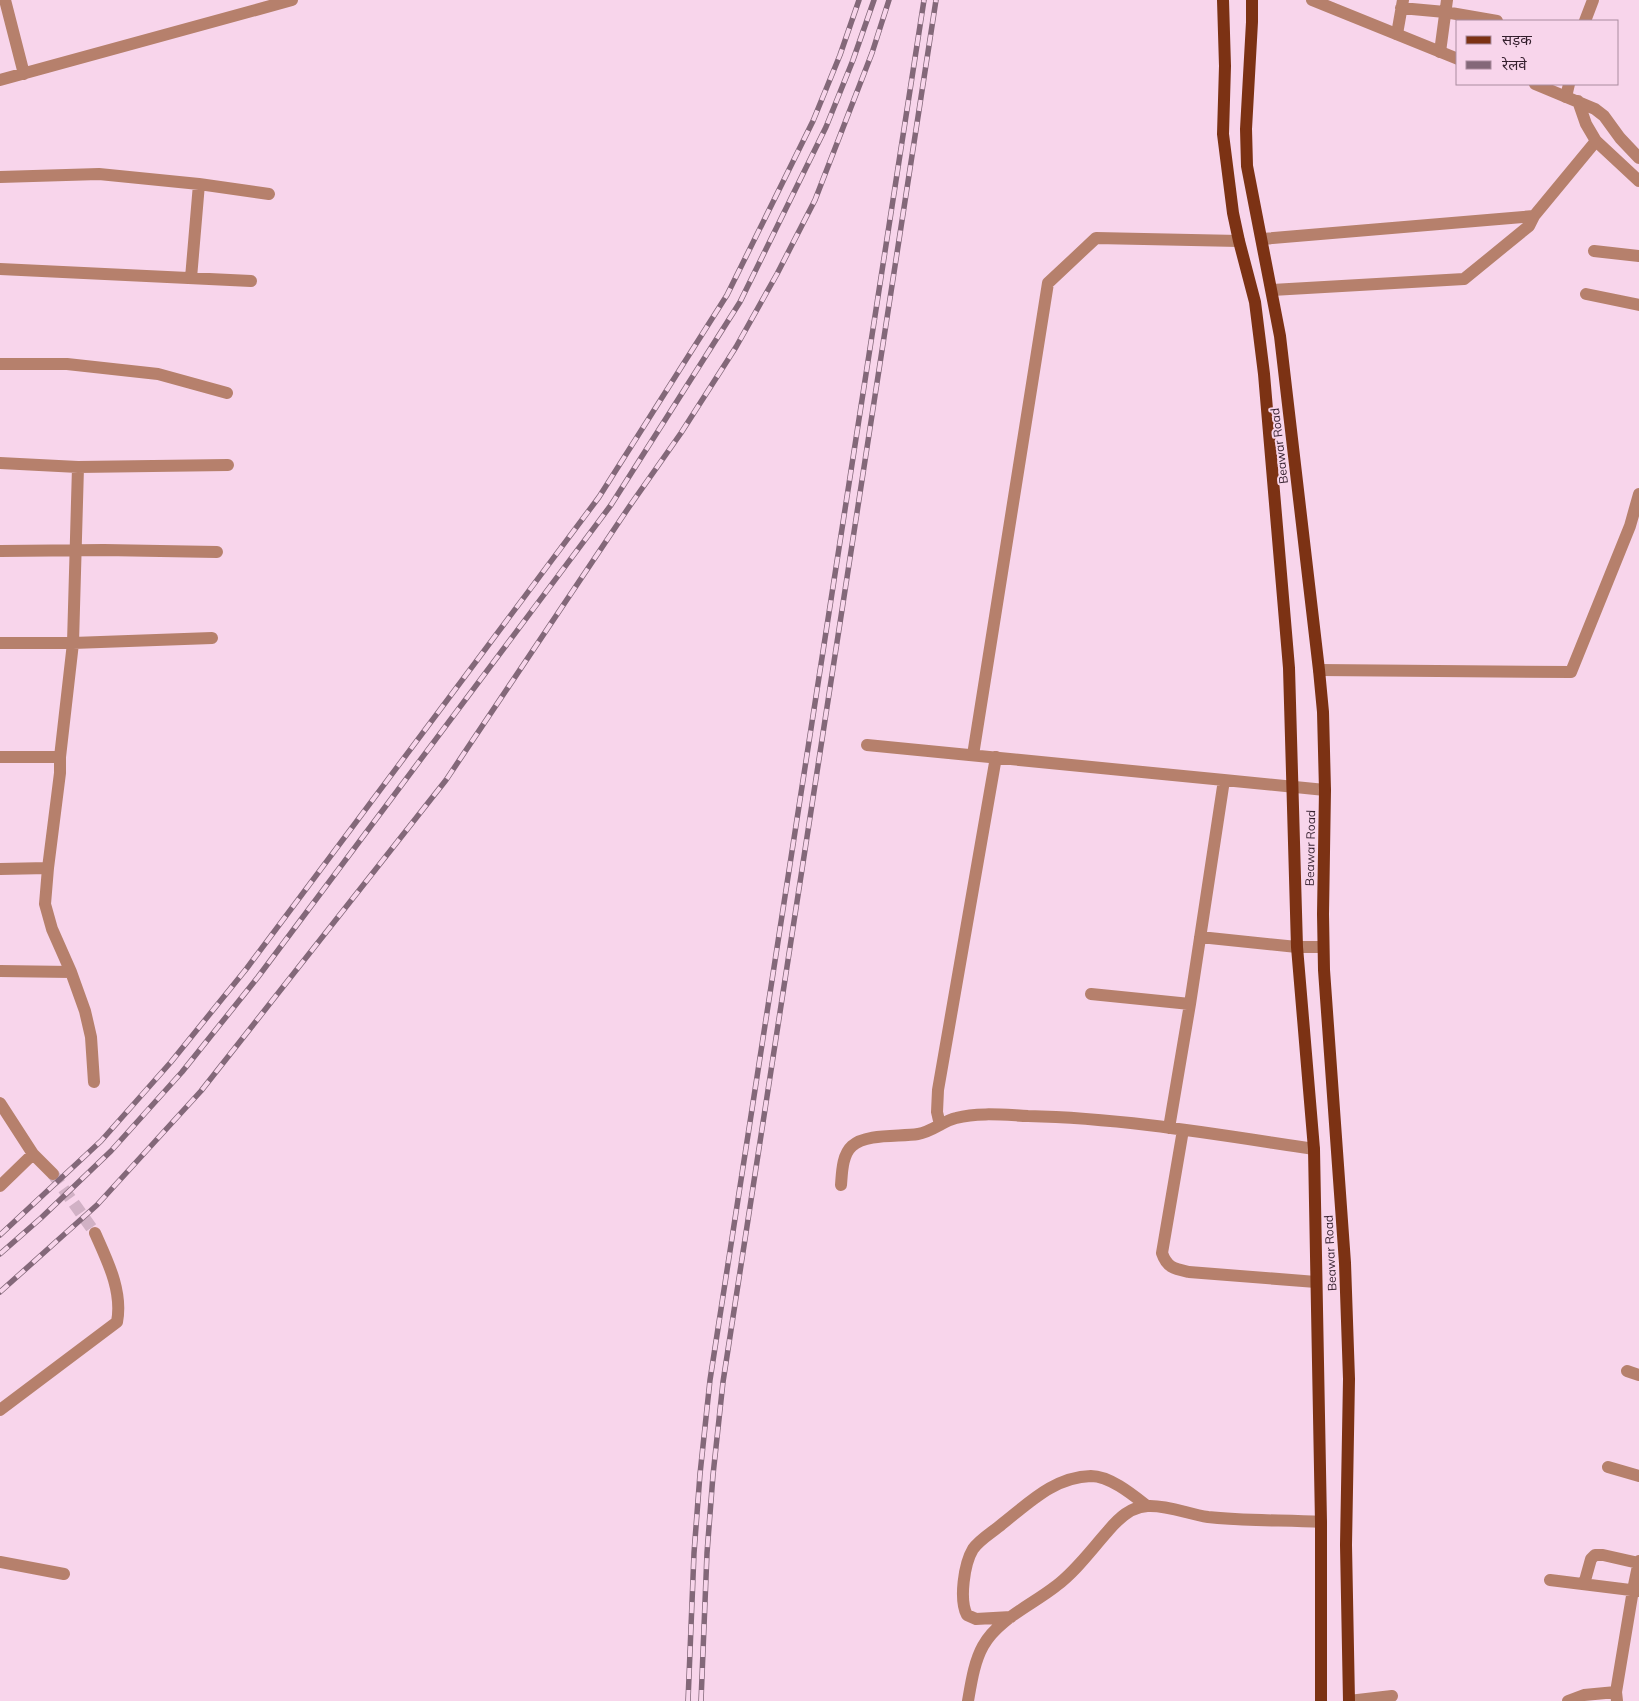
<svg xmlns="http://www.w3.org/2000/svg" width="1639" height="1701" viewBox="0 0 1639 1701" font-family="Mulish,'Noto Sans Devanagari',sans-serif">
<rect width="100%" height="100%" fill="#f8d5eb"/>
<g fill="none" stroke-linecap="round" stroke-linejoin="round">
<path stroke="#d1b1c5" stroke-width="12" stroke-dasharray="12 6" stroke-linecap="butt" d="M53,1174l42,59"/>
<path stroke="#b6806c" stroke-width="12" d="M5,0l19,74
M1401,8l44,4 52,9
M1585,21l8,-21
M1397,34l6,-34
M1440,52l7,-52
M0,80l292,-80
M1566,97l3,-13
M0,177l99,-3 100,10 70,10
M1262,239l272,-23
M1594,251l45,5
M0,269l251,12
M191,278l8,-94
M1272,290l192,-11 65,-53 5,-10 62,-75
M1586,294l53,11
M0,364h67l91,10 69,19
M0,463l78,4 150,-2
M78,467l-5,176 -13,114v16l-12,95 -3,36 7,25 19,43 14,39 6,26 3,45
M0,551l104,-1 113,2
M0,643h73l139,-5
M1319,670l252,2 59,-146 9,-32
M867,745l357,35
M973,755l75,-472 48,-45 143,3
M0,757h60
M0,869l48,-1
M1200,937l97,10h26
M0,971l71,1
M1091,994l99,10
M0,1103l33,51 -33,32
M940,1125l-3,-13 1,-22 58,-333
M1169,1128l21,-124 34,-224 101,10
M1183,1130l-21,123c5,15 13,16 27,19l127,10
M33,1154l20,20
M841,1185c1,-12 1,-30 11,-39 14,-13 48,-9 66,-12 14,-2 25,-13 38,-16 23,-6 49,-3 72,-2 96,2 192,19 286,33
M1627,1371l12,4
M0,1410l117,-88c6,-31 -10,-62 -22,-89
M1608,1467l31,9
M0,1562l64,12
M1550,1580l89,11
M1584,1584l7,-25 4,-4h8l35,8
M1011,1617l-35,2 -9,-4c-8,-15 -3,-51 6,-66 7,-10 20,-17 29,-25 27,-21 52,-47 89,-48 19,0 42,19 56,30
M968,1701c3,-17 6,-39 15,-55 15,-27 49,-41 73,-60 20,-15 35,-36 52,-55 10,-12 23,-25 40,-25 20,-1 40,8 60,11 37,4 76,3 113,5
M1349,1701l43,-5
M1568,1701l16,-6 32,-3
M1617,1701l-1,-9 17,-102 6,-29"/>
<path stroke="#b6806c" stroke-width="12" d="M1312,0l146,59
M1535,84l60,25 9,7 16,22 19,20
M1578,101l8,23 10,17 43,40"/>
<path stroke="#7c3214" stroke-width="12" d="M1223,0l2,66 -2,68 10,79 6,28 16,61 9,72 25,294 8,279 17,202 7,373v179
M1252,0v22l-6,107 1,37 33,170 39,334 4,42 2,78 -2,124 1,56 21,293 4,116 -3,166 3,156"/>
<defs>
<path id="rail" d="M0,1235l101,-94 70,-79 76,-94 352,-471 128,-202 86,-174 27,-66 19,-55
M0,1254l41,-36 70,-67 71,-79 76,-95 353,-472 129,-203 86,-175 27,-67 21,-60
M0,1292l97,-87 104,-114 245,-311 183,-273 52,-74 55,-86 41,-73 38,-74 57,-147 17,-53
M688,1701l6,-148 6,-79 10,-94 214,-1380
M701,1701l6,-148 6,-78 10,-93 213,-1382"/>
</defs>
<use href="#rail" stroke="#836879" stroke-width="5.5"/>
<use href="#rail" stroke="#f8d5eb" stroke-width="4" stroke-dasharray="11" stroke-linecap="butt"/>
</g>
<g text-anchor="middle" dominant-baseline="central" stroke-width="4" stroke-linejoin="round" paint-order="stroke">
<g font-size="12" fill="#341f2d" stroke="#f8d5eb">
<text transform="translate(1279 446) rotate(-97)">Beawar Road</text>
<text transform="translate(1310 848) rotate(-89)">Beawar Road</text>
<text transform="translate(1330 1253) rotate(-93)">Beawar Road</text>
</g>
</g>
<rect x="1456" y="20" width="162" height="65" fill="#f8d5eb" stroke="#aa8c9f"/>
<rect x="1466" y="36" width="25" height="8" fill="#7c3214" stroke="#aa8c9f"/>
<text x="1502" y="45" font-size="15" fill="#341f2d">सड़क</text>
<rect x="1466" y="61" width="25" height="8" fill="#836879" stroke="#aa8c9f"/>
<text x="1502" y="70" font-size="15" fill="#341f2d">रेलवे</text>
</svg>
